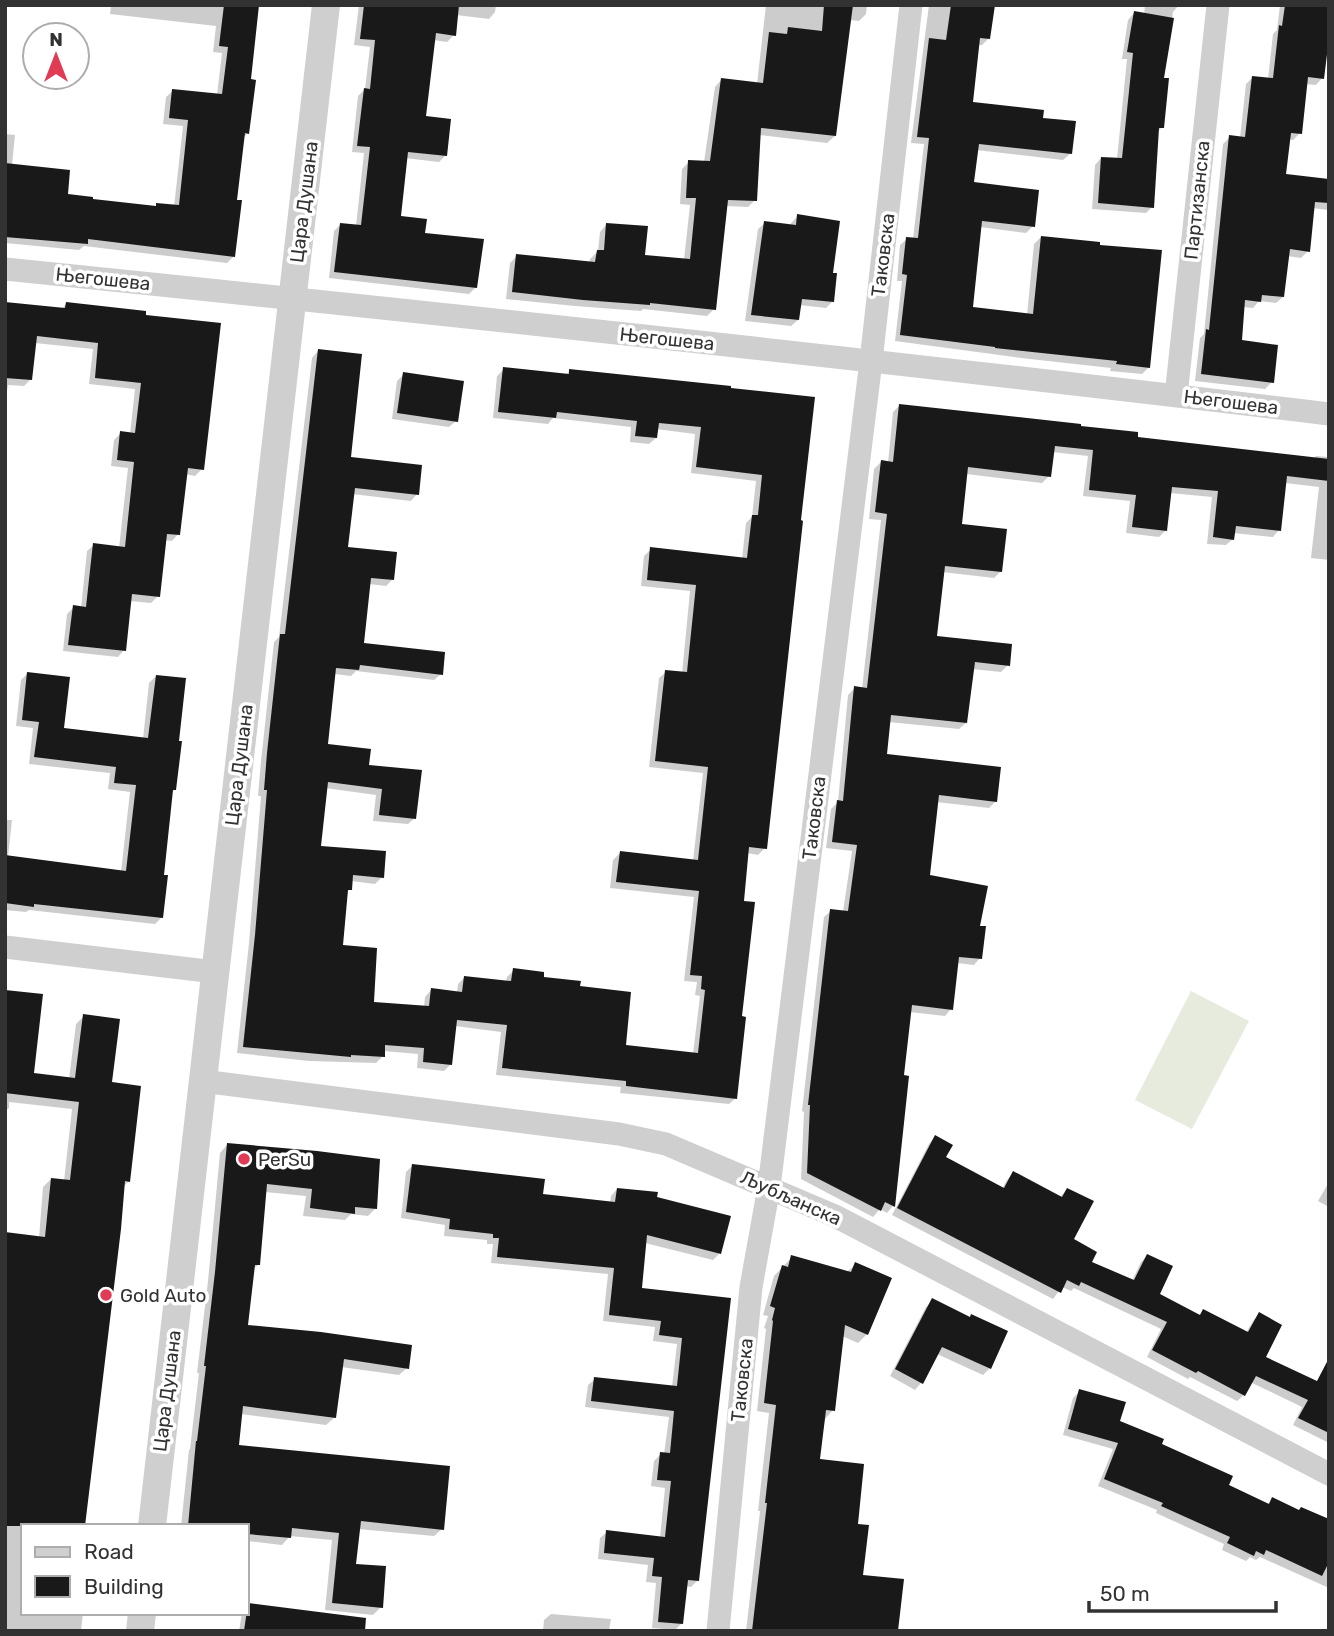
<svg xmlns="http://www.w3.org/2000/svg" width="1334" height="1636" viewBox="0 0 1334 1636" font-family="Rubik,sans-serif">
<rect width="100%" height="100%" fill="#fff"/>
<path fill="#e6ebde" d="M1191,991l58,30 -57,108 -57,-29z"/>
<path fill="#0003" d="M111,5h147l-9,76 -1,52 -5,5 -8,63 -1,55 -7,7 -143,-17 -5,4 -74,-7v-109l10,1 -3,30 54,31 25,5 63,7 3,-3 17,2 9,-81 -20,-2 3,-27 7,-6 44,4 5,-42 -9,-1 3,-26 -106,-12z
M359,5h137l-1,7 -6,7 -33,-4 -2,20 -7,7 -14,-2 -9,78 22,37 -7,7 -34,-4 -6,60 24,16 53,53 -7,7 -140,-16 5,-47 7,-7 15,2 8,-73 -12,-1 6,-56 7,-7 5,-42 -16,-2z
M766,5h101l-1,9 -7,7 -9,-1 -15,116 -8,7 -68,-8 -4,65 -7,7 -22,-1 -12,103 -7,7 -64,-7 -2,2 -66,-5 -69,-7 4,-36 7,-7 72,7 1,-4 8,-8 2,-19 7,-8 36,32 41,4 6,-55 -10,-1 2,-35 7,-7h15l11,-75 7,-8 35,5z
M929,5h64l-5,34 -6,6h-4l-7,58 71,16 28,35 -7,6 -87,-10 -4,34 61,42 -7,7 -46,-6 -9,82 56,6 7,-71 7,-7 108,130 -7,7 -32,-3 1,-3 -90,-10 -126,-17 7,-60h-5l3,-36 7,-6h6l11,-95 -13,-1z
M1145,5h34l-6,7 -11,67v48l-5,5 -5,75 -6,6 -54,-4 3,-44 6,-7 16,1 10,-100h-5l6,-39 6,-7 10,2z
M1280,5h49l-7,73 -6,7 -11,-1 -5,49 -7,7 -5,-1 -4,37 45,5v27l-2,2 -14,-2 -5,43 -7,7 -14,-2 -4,41 -7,6 -17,-2 -6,7 -10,-1 -3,35 32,40 -7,7 -70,-8 5,-43 4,-4 19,-190 7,-7 10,1 6,-54 6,-6 16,1 5,-45 4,-4z
M798,216l34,58v28l-6,6 -27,-3 -1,15 -7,6 -46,-5 13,-92 7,-6 26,3v-3z
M5,303l56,7 5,-6 78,8 58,157 -7,7 -10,-2 -7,60 -6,7 -8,-1 -6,56 -7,7 -21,-2 -6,49 -6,7 -55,-6 4,-37 7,-7 7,1 6,-57 7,-6 25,3 9,-80 -17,-2 3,-26 7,-7 9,1 5,-45 -46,-5 4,-35 -58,-6 -4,36 -7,7 -16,-1 -3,16z
M318,351l31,107 68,36 -6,7 -59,-7 -6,54 46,32 -6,6 -17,-2 -7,61 79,29 -7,6 -78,-9 -5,5 -17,-2 -8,72 42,20 47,52 -7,6 -35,-3 3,-26 -51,-7 -5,60 62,29 -7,7 -24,-3 -1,8 -4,4 -5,54 31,57 52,3 1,-10 6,-7 26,3 1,-9 7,-7 41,5 1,-5 7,-7 64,18 46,58 69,8 7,-58 -5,-1 2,-13 -13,-1 10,-84 -84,-9 3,-28 7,-7 73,8 10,-88 -54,-6 10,-89 7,-6 16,2 8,-83 -49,-5 3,-30 7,-7 91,10 4,-36 6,-6 4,-36 -65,-8 4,-39 -39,-5v9l-7,6 -19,-2 1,-15 -78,-9 -5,6 -55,-6 4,-42 7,-7 61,7 5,-6 243,29 -48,449 -7,7 -11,-2 -5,50 -2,115 -4,80 -7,6 -109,-11 1,-6 -125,-12 5,-43 -46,-6 -4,38 -7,7 -27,-3 1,-14 -35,-3v5l-7,7 -67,-2 -72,-8 12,-110 12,-147h-3l3,-35 13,-119 5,-5 33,-279z
M404,374l52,47 -7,6 -57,-8 5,-38z
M900,405l179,23 57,11 177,20 3,-3 13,1v103l-18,-2 8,-71 -34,-4 -6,47 -6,7 -40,-4v6l-7,6 -19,-1 5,-47 -42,-4 -4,37 -7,7 -33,-4 4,-32 -47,-5 5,-40 -36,-4 -3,24 -7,7 -76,-9 -6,52 41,45 -7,7 -52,-6 -7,65 73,28 -7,7 -29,-3 -6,54 -7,6 -70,-7 -4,34 111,45 -7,7 -53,-6 -8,75 50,50 2,31 -6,7 -17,-2 -6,46 -6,7 -35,-4 -8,65h5l-14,129 -6,7 -7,-4 -7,8 -72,-38 3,-67 -2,-1 22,-194 7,-6 12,1 9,-61 -26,-3 5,-39 7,-7 10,-107 7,-7 7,1 19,-169 -12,-1 5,-50 7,-7 7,1 5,-51z
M28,673l34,57 81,9 6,-56 7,-7 21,67 -2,46 -4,4 -9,83 -1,42 -6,6 -126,-14 -3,2 -21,-2v-90h7l-4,37 113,15 9,-80 -22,-3 2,-16 -81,-9 4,-36 -17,-2 5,-46z
M5,992l27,82 37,5 7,-55 8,-8 26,68 19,97 -6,6 -100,339v87h60l-2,18h-76v-397l34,4 4,-51 8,-8 13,2 8,-72 -63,-7v6l-4,3z
M935,1137l9,21 58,31 5,-9 6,-7 47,24 7,-7 4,50 18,22 43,19 9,-19 6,-6 11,39 40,21 5,-5 43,22 7,-12 6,-7 4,44 53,24 13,2v59l-36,-18 9,-18 -52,-25 -6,13 -7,6 -47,-24 -2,2 -41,-22 14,-28 -87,-41 -3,3 -9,-4 -9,12 -161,-84 37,-71z
M227,1145l149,63 -8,8 -17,-2 -6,6 -42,-4 3,-20 -41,-4 -7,73 -6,5 -6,56 161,42 -8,7 -58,-8 -7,51 -8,7 -85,-11 -4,32 205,83 -8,7 -76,-7 -4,36 27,42 -8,8 -48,-5 7,-70 -42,-4 -8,9 -35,-4v-15h-66l8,-76 1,-1 9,-76h-2l11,-92 12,-128z
M412,1166l129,30 69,7 1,-7 6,-7 112,28 -10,37 -6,6 -68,-17 -5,47 90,10 -32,280 -7,7 -5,-1 -4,37 -7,7 -23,-2 4,-45 -10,-1 2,-17 -50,-6 2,-21 7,-6 53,6 5,-50 -14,-2 3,-25 7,-7h3l5,-37 -84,-10 3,-22 7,-6 77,8 5,-43 -24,-3 2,-14 -52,-6 5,-47 -117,-11 2,-19h-6v-4l-43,-4 1,-11 -44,-7 5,-46z
M1329,1182v25l-11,-6z
M792,1257l55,15 9,-8 11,70 -9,9 -16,-7 -9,74 -8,9 -7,42 38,64 5,51 36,55h-151l14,-120h-2l11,-98 -12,-2 9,-82 -2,-1 4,-12 -5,-1 11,-39z
M933,1301l36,18 37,13 -16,36 -7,7 -46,-21 -16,29 -6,7 -25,-14 36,-69z
M1080,1391l38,32 41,22 67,41 41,19 5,-6 27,12 30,10v67l-69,-31 -4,3 -6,-3 -4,4 -24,-11 2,-6 -68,-31 1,-3 -59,-24 15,-37 -50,-14 10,-37z
M249,1605l92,26h-102l3,-18h5v-7z
M551,1614l60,5 -2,12h-66l1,-11z"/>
<path fill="#191919" d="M224,5h35l-8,74 5,1 -7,54 -4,-1 -8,67h5l-7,57 -147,-18v5l-83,-7v-74l65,7 -2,24 25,3v2l63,7v-3l23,2 9,-85 -19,-2 3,-29 50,5 6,-47 -9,-1z
M364,5h95l-3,31 -20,-3 -10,83 25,3 -4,37 -39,-4 -7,64 26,3 -2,14 59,6 -7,49 -143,-16 6,-49 21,2 9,-78 -13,-1 7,-58 6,1 5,-49 -15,-1z
M824,5h29l-17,131 -75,-8 -4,73 -29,-1 -12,110 -66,-7v2l-67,-5 -71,-8 4,-38 79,8 2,-12h7l2,-27 42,3 -3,29 45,4 6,-61h-10l2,-38 22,1 11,-83 42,5 6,-51 18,2 1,-7 34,4z
M951,5h44l-5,34 -10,-1 -7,64 71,8 -1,8 33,3 -4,33 -93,-10 -5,38 65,8 -4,37 -53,-6 -9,86 60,7 8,-78 59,6v3l62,5 -12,118 -34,-4 1,-3 -122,-13v-1l-95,-12 7,-60 -5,-1 4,-37 12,1 11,-100 -12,-1 12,-99 17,2z
M1285,5h44v33l-5,41 -16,-2 -6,57 -11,-1 -5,41 43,5v24l-14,-1 -5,50 -20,-3 -6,48 -22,-2 -1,7 -16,-2 -3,40 36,5 -4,38 -73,-9 5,-45 3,1 20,-195 16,2 7,-61 21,2 6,-53 3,1z
M1134,11l40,7 -10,60h5l-5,50h-5l-5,80 -56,-5 3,-46 21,1 11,-105 -6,-1z
M797,214l43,7 -7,52h4l-3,29 -32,-3 -3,21 -48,-5 13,-94 32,4z
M5,302l60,6 1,-6 80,9v4l75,8 -17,147 -16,-2 -8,67 -13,-1 -7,63 -28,-3 -6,57 -58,-6 5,-40 13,2 7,-64 32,4 9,-85 -17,-2 3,-29 15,2 6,-50 -46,-5 3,-35 -61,-7 -5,44 -27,-2z
M318,349l44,5 -11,103 71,8 -3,30 -64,-7 -7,59 49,5 -3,28 -23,-2 -7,65 81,9 -2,23 -83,-10 -1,5 -23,-2 -8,76 43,5 -2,16 53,5 -6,49 -37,-4 3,-26 -54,-7 -7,64 65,5 -2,27 -31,-3 -1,15h-4l-5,55 34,3 -3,54 55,4 2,-18 31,4 2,-16 47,5 2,-13 31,4v5l37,4 -1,5 51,6 -5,53 72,8 7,-63 -4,-1 1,-13 -12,-1 9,-84 -83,-9 4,-31 78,9 10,-93 -53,-6 10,-91 22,2 9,-87 -49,-5 3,-33 97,11 5,-43h6l4,-40 -66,-8 5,-40 -42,-4 -2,15 -22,-2 2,-15 -80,-9 -1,6 -58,-6 5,-45 66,7v-5l162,17v2l84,9 -14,123 2,1 -36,328 -18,-2 -5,54 11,1 -13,114 4,1 -9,82 -111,-13v-5l-124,-13 5,-43 -50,-5 -5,45 -29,-3 1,-14 -39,-3v12l-34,-2v2l-108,-10 12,-112 12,-145h-3l3,-37 13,-119h5z
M403,372l61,9 -6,41 -61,-9z
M899,404l182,20v2l57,6v5l191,22v22l-42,-5 -6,55 -45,-5 -2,14 -21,-3 5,-46 -46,-4 -5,44 -35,-4 4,-32 -47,-5 4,-40 -38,-4 -4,31 -83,-10 -6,57 45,5 -5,43 -57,-6 -8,70 75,8 -2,22 -35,-4 -8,61 -76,-8 -4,39 114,13 -4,35 -58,-7 -9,80 58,11 -8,40h6l-4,33 -23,-2 -6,53 -41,-5 -8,70 5,1 -14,131 -10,-5 -4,9 -74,-38 3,-68h-2l22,-196 18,2 9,-66 -25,-3 5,-42 6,1 11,-115 13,2 20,-174 -12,-2 6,-52 12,2z
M27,672l43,5 -6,51 84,10 8,-63 30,3 -7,63h3l-6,49h-3l-9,85h4l-5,43 -129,-14v3l-29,-4v-48l121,16 10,-86 -22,-2 2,-16 -82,-10 5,-35 -17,-2z
M5,990l38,4 -9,79 41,5 8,-64 37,5 -8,63 29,4 -11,96 -5,-1 -4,48 -36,297h-80v-294l40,5 6,-59 19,2 9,-78 -74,-9z
M935,1135l18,10 -7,12 58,31 9,-17 49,26 5,-9 27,13 -20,38 23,13 -5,10 42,18 13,-26 26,12 -13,28 40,21 3,-6 45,23 11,-20 23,13 -16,32 51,24 12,-23v75l-31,-15 10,-18 -52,-24 -11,20 -47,-25 -2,2 -44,-23 15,-28 -86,-40 -2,4 -12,-6 -6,13 -164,-85z
M227,1143l90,8 63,8 -3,50 -22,-2v7l-45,-6 2,-19 -45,-5 -7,81h-5l-7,60 73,7 91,13 -3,24 -65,-10 -8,59 -93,-12 -4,39 211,21 -6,64 -83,-9 -5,43 30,2 -3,42 -51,-5 7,-70 -47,-5 -1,10 -44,-4v-8h-59l8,-85h1l9,-75h-2l11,-94z
M412,1164l133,15 -2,15 72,8 2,-14 41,4 -1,5 74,19 -10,38 -74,-19 -5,53 89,10 -32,283 -11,-1 -5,44 -25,-2 4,-45 -10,-1 2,-18 -50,-5 2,-23 59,7 6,-56 -14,-1 3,-28 10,1 4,-42 -83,-10 3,-24 83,9 5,-48 -23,-3 2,-14 -52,-6 5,-47 -117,-11 2,-19h-6v-4l-44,-5 1,-10 -44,-7z
M791,1255l60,17 4,-10 37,16 -24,57 -23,-10 -10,86 -9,-1 -6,49 44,5 -6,60 11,1 -6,50 41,4 -6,52h-146l15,-128h-2l11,-98 -12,-2 9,-82 -1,-1 3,-12 -5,-2 12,-41 6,2z
M932,1298l38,19 1,-3 37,17 -17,38 -49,-22 -19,37 -28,-15z
M1079,1389l47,13 -6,19 44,18 -2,5 71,32 -4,9 40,19 3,-7 27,13 2,-3 28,12v43l-7,14 -56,-26 -2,5 -8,-4 -2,5 -27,-13 3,-6 -69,-31 2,-3 -59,-24 14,-36 -50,-14z
M248,1603l118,15 -1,13h-121z"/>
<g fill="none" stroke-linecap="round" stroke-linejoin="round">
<path stroke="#cfcfcf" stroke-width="23" d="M5,269c442,45 883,92 1324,145
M1176,396l42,-391
M5,947l210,25
M202,1081l417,53 47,10 169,72 494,258
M718,1631l33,-344 18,-100 102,-826 40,-356"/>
<path stroke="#cfcfcf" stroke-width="28" d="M152,1526l174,-1521
M140,1631l2,-18"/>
</g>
<g fill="#e13c55" stroke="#fff" stroke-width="2.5">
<circle cx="244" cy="1159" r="7"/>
<circle cx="106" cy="1295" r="7"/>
</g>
<g text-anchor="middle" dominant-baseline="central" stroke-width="7" stroke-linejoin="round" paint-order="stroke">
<g font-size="19" fill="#323232" stroke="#fff">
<text transform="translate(1197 200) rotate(-84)">Партизанска</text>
<text transform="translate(304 202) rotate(-83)">Цара Душана</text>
<text transform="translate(883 255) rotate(-83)">Таковска</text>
<text transform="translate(103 279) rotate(6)">Његошева</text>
<text transform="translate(667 339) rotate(6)">Његошева</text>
<text transform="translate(1231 402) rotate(7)">Његошева</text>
<text transform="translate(239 765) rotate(-83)">Цара Душана</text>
<text transform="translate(814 818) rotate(-83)">Таковска</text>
<text transform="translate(791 1198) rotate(24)">Љубљанска</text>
<text transform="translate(742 1380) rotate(-84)">Таковска</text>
<text transform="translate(167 1391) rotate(-83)">Цара Душана</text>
</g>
<g font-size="19" fill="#323232" stroke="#fff" text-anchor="start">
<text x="258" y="1159">PerSu</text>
<text x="120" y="1295">Gold Auto</text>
</g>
</g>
<rect width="1334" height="1636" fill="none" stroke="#323232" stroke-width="14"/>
<rect x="21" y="1524" width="228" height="91" fill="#ffffff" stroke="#adadad" stroke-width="2"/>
<rect x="35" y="1547" width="35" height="10" fill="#cfcfcf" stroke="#adadad" stroke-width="2"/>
<text x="84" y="1559" font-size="21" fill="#323232">Road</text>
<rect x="35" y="1576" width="35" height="21" fill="#191919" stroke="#adadad" stroke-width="2"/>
<text x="84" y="1594" font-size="21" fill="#323232">Building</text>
<g transform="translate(56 56)"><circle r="33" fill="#ffffff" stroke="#adadad" stroke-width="2"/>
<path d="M0-5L12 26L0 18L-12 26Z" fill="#e13c55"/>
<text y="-10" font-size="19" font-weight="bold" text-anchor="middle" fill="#323232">N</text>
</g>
<path d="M1089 1601v10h187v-10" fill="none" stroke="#323232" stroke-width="3.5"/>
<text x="1100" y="1601" font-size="21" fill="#323232" stroke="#ffffff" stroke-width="5" paint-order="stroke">50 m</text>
</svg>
